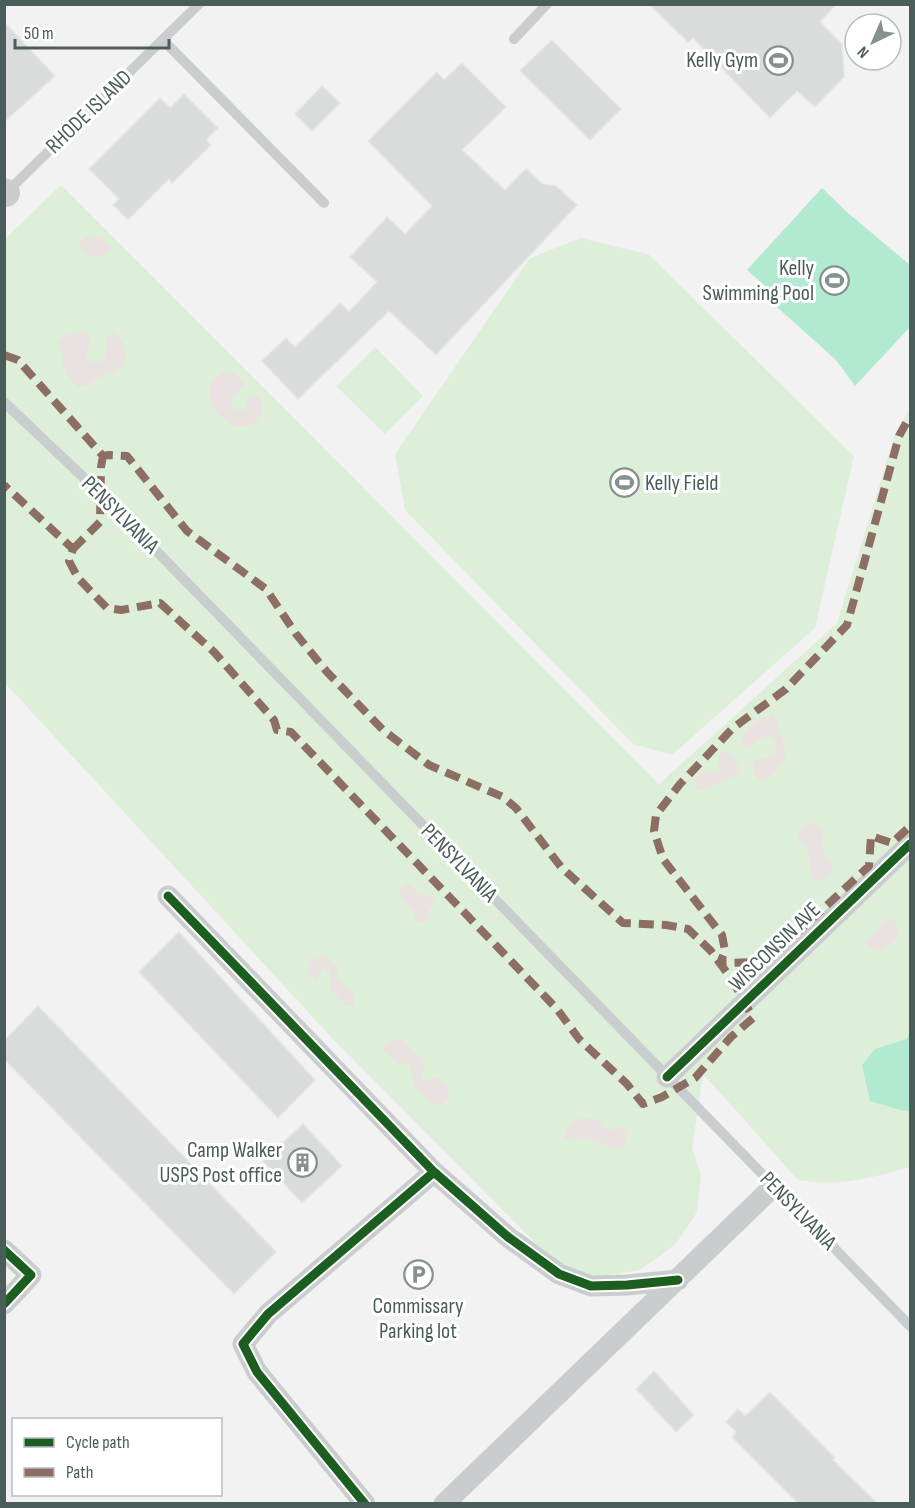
<svg xmlns="http://www.w3.org/2000/svg" width="915" height="1508" viewBox="0 0 915 1508" font-family="'Sofia Sans Condensed',sans-serif">
<rect width="100%" height="100%" fill="#f2f2f2"/>
<path fill="#deefd9" d="M61,185l598,599 178,-161 58,-188 15,-27v759c-36,11 -73,20 -112,13l-95,-106 -11,75 9,25 -4,38 -22,33 -35,25 -45,7 -40,-14 -224,-226 -326,-354v-444z
M581,238l67,16 206,202 -39,172 -143,127 -39,-11 -228,-234 -10,-56 135,-196z
M375,347l48,49 -38,38 -49,-48z"/>
<path fill="#e9e2e1" d="M87,235c11,0 18,3 25,13 -9,11 -18,11 -31,4l-2,-9z
M75,332h10l5,6 -4,19 7,5 9,-1 4,-6 1,-19 8,-4c9,8 18,30 3,38 -5,4 -12,4 -18,8 -9,4 -11,8 -22,9 -8,-7 -12,-13 -16,-23l2,-5 -6,-16 7,-9z
M224,371c11,1 17,5 21,15l-12,10 -1,9 5,5h8l5,-16 8,2c5,8 7,13 1,21 -20,27 -57,-9 -48,-33 2,-6 8,-9 13,-13z
M774,714c4,15 11,27 12,42 -5,10 -13,22 -25,25 -7,-6 -11,-12 -7,-21l17,-3 5,-3v-12l-5,-4 -7,-2 -16,12 -7,-3c-2,-14 21,-29 33,-31z
M724,751l6,1 10,17 -1,5 -36,17 -7,-2c-5,-22 9,-16 23,-17v-18z
M810,823l8,2 5,6 -1,17 10,17v9l-9,6 -7,1 -5,-5 -2,-24 -12,-16 5,-8z
M404,884l7,1 5,7 21,6 -9,14 -1,9 -4,2 -7,-2 -5,-13 -10,-9 -2,-9z
M891,919l6,5 2,8 -5,9 -13,11 -8,-2 -8,-8 19,-20z
M324,955l15,12 -1,11 6,8 10,6 1,13 -8,2 -16,-16 -2,-20 -6,-3 -6,12 -7,-3 -3,-9 4,-9z
M401,1038l21,22 2,7 -2,7 1,6 5,1 7,-4 6,2 8,8 -1,11 -5,6 -12,-1 -18,-18 -2,-19 -5,-3 -9,1 -14,-13 3,-7z
M582,1118l17,2 3,7 9,3 8,-4 9,4c-2,35 -24,11 -40,9 -8,-1 -17,2 -25,2 2,-13 7,-18 19,-23z"/>
<path fill="#b1e9d1" d="M822,188l26,25 62,52v62l-55,59 -19,-26 -68,-61 3,-8 -24,-21z
M910,1030v81l-10,-1 -30,-9 -8,-36 13,-16 32,-10z"/>
<path fill="#dadbdb" stroke="#e4e5e5" stroke-width="1.5" d="M649,4h187l-16,18 22,22 2,33 -29,30 -18,-16 -27,27 -77,-80 -5,4z
M4,22l51,54 -51,46z
M552,40l69,69 -31,31 -70,-69z
M462,63l44,44 -44,43 43,40 21,-21 17,15 13,2 21,19 -141,150 -47,-44 -91,88 -36,-38 24,-23 9,9 45,-44 9,9 28,-30 -27,-25 37,-40 18,17 27,-28 -64,-65 69,-69 7,8z
M322,86l18,17 -28,28 -17,-17z
M184,94l34,34 -12,12 5,5 -39,38 -3,-4 -41,41 -15,-15 6,-6 -30,-30 71,-71 10,10z
M179,932l136,148 -37,38 -139,-146z
M38,1006l238,246 -42,42 -230,-235v-18z
M303,1124l39,42 -40,37 -39,-42z
M654,1371l40,44 -18,17 -40,-43z
M770,1392l65,66 -2,2 44,43h-79l-66,-66 4,-5 -10,-10 12,-13 7,7z"/>
<g fill="none" stroke-linecap="round" stroke-linejoin="round">
<path stroke="#cacdcd" stroke-width="10" d="M514,39l33,-35
M163,40l161,163
M7,192l192,-188
M4,402l97,92 809,832"/>
<path stroke="#cacdcd" stroke-width="21" d="M168,896l266,276 74,65 51,37 32,12 36,-1 51,-5
M667,1077l243,-233
M4,1250l27,25 -27,29
M365,1504l-108,-132 -14,-28 25,-30 166,-142
M444,1504l330,-318"/>
<path stroke="#c9cecd" stroke-width="28" d="M4,192l2,1"/>
<path stroke="#8d6e63" stroke-width="8" stroke-dasharray="15 8" stroke-linecap="butt" d="M4,355l14,5 85,96 6,-1 18,1 60,75 79,58 30,45 31,38 56,58 46,35 74,32 13,11 45,59 62,56 43,2 22,4 23,22 22,30 20,37 -22,19 -36,41 -33,19 -19,7 -16,-20 -48,-45 -22,-30 -266,-277 -14,-2 -3,-10 -60,-68 -54,-49 -39,7 -14,-2 -29,-30 -9,-17 4,-12 -69,-64
M73,549l27,-27 1,-55 2,-11
M907,829l-15,14 -21,-7 -2,30 -103,96 -46,1 5,-12 -3,-16 -59,-76 -9,-28 2,-16 24,-31 53,-56 53,-39 61,-64 52,-189 11,-20"/>
<defs>
<path id="cycleway" d="M168,896l266,276 74,65 51,37 32,12 36,-1 51,-5
M667,1077l243,-233
M4,1250l27,25 -27,29
M365,1504l-108,-132 -14,-28 25,-30 166,-142"/>
</defs>
<use href="#cycleway" stroke="#fff" stroke-width="13"/>
<use href="#cycleway" stroke="#1b5e20" stroke-width="9"/>
</g>
<defs>
<symbol id="stadium-ring" viewBox="-11 -11 22 22"><circle r="9.5" fill="#fff" stroke="#85918f" stroke-width="1.5"/><path d="M0-5a6.5 5 0 1 0 0 10a6.5 5 0 1 0 0-10ZM-3.5-1.8h7v3.6h-7Z" fill="#85918f"/></symbol>
<symbol id="building-ring" viewBox="-11 -11 22 22"><circle r="9.5" fill="#fff" stroke="#85918f" stroke-width="1.5"/><path d="M-4-6H4V6H1V3H-1V6H-4ZM-2.5-4.3h1.7v1.8h-1.7ZM.8-4.3h1.7v1.8H.8ZM-2.5-1h1.7V.8h-1.7ZM.8-1h1.7V.8H.8Z" fill="#85918f"/></symbol>
<symbol id="parking-ring" viewBox="-11 -11 22 22"><circle r="9.5" fill="#fff" stroke="#85918f" stroke-width="1.5"/><path d="M-3.5-5.5H1a3.5 3.5 0 0 1 0 7H-1V5.5H-3.5ZM-1-3.4V-.6H.8a1.4 1.4 0 0 0 0-2.8Z" fill="#85918f"/></symbol>
</defs>
<g fill-rule="evenodd">
<use href="#stadium-ring" x="762" y="44" width="33" height="33"/>
<use href="#stadium-ring" x="818" y="264" width="33" height="33"/>
<use href="#stadium-ring" x="608" y="466" width="33" height="33"/>
<use href="#building-ring" x="286" y="1146" width="33" height="33"/>
<use href="#parking-ring" x="402" y="1258" width="33" height="33"/>
</g>
<g text-anchor="middle" dominant-baseline="central" stroke-width="6" stroke-linejoin="round" paint-order="stroke">
<g font-size="22" fill="#4a5d5a" stroke="#fff" text-anchor="end">
<text x="758" y="60">Kelly Gym</text>
<text x="814" y="268">Kelly<tspan x="814" dy="25">Swimming Pool</tspan></text>
<text x="645" y="483" text-anchor="start">Kelly Field</text>
<text x="282" y="1150">Camp Walker<tspan x="282" dy="25">USPS Post office</tspan></text>
<text x="418" y="1306" text-anchor="middle">Commissary<tspan x="418" dy="25">Parking lot</tspan></text>
</g>
<g font-size="22" fill="#4a5d5a" stroke="#fff">
<text transform="translate(89 112) rotate(-44)">RHODE ISLAND</text>
<text transform="translate(120 515) rotate(45)">PENSYLVANIA</text>
<text transform="translate(459 863) rotate(46)">PENSYLVANIA</text>
<text transform="translate(775 947) rotate(-44)">WISCONSIN AVE</text>
<text transform="translate(798 1211) rotate(46)">PENSYLVANIA</text>
</g>
</g>
<rect width="915" height="1508" fill="none" stroke="#4a5d5a" stroke-width="12"/>
<rect x="12" y="1418" width="210" height="78" fill="#ffffff" stroke="#b7bebd" stroke-width="1.5"/>
<rect x="24" y="1438" width="30" height="9" fill="#1b5e20" stroke="#b7bebd" stroke-width="1.5"/>
<text x="66" y="1448" font-size="18" fill="#4a5d5a">Cycle path</text>
<rect x="24" y="1468" width="30" height="9" fill="#8d6e63" stroke="#b7bebd" stroke-width="1.5"/>
<text x="66" y="1478" font-size="18" fill="#4a5d5a">Path</text>
<g transform="translate(873 42) rotate(224)"><circle r="28" fill="#ffffff" stroke="#b7bebd" stroke-width="1.5"/>
<path d="M0-4.5L10 22L0 15L-10 22Z" fill="#85918f"/>
<text y="-9" font-size="16" font-weight="bold" text-anchor="middle" fill="#4a5d5a">N</text>
</g>
<path d="M15 39v9h154v-9" fill="none" stroke="#4a5d5a" stroke-width="3"/>
<text x="24" y="39" font-size="18" fill="#4a5d5a" stroke="#ffffff" stroke-width="4.5" paint-order="stroke">50 m</text>
</svg>
